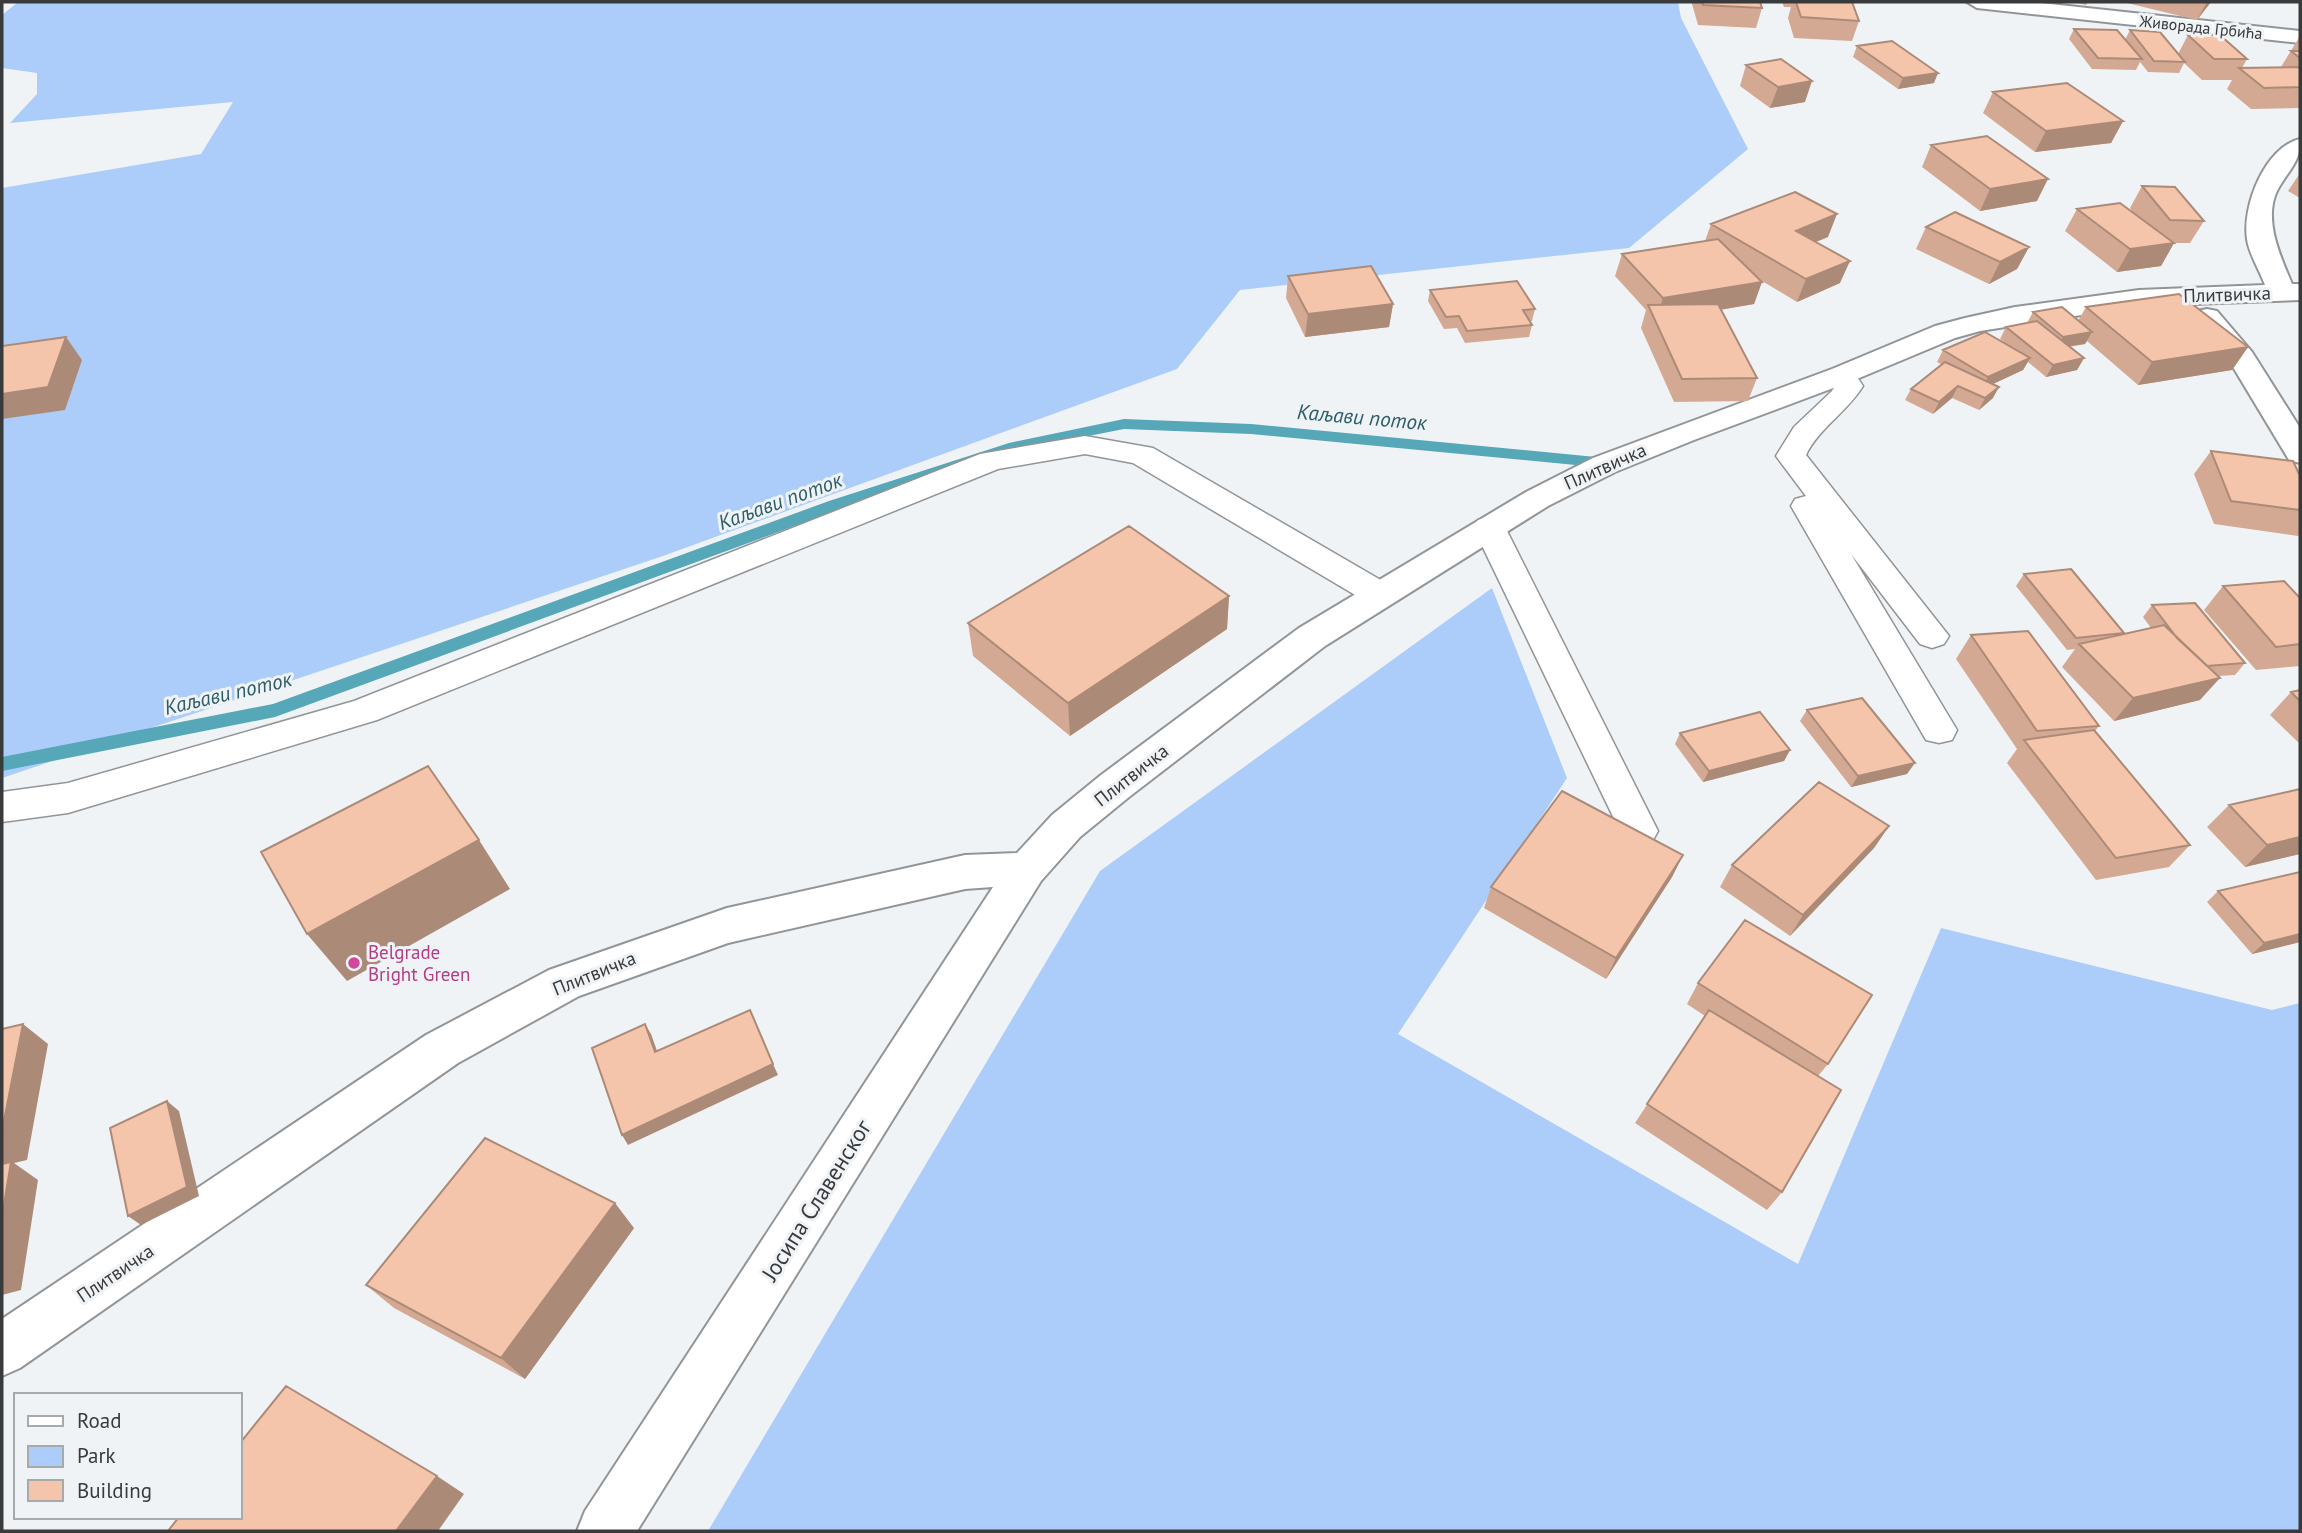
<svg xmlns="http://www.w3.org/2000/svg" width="2302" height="1533" viewBox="0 0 2302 1533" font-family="'PT Sans',sans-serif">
<rect width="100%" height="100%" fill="#f0f3f6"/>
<path fill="#accdf9" d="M18,2h1660l3,16 67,131 -119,99 -389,42 -63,79 -514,187 -661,222v-590l199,-34 32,-52 -223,21 27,-29v-21l-35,-5v-53z
M1492,588l75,190 -169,256 400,230 143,-336 331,82 28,-7v528h-1592l392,-660z"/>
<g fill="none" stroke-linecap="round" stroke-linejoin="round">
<path fill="#56a7b7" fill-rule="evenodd" d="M1124,419l127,5 345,33 8,5 -8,5 -345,-33 -127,-5 -107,21 -176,59 -566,208 -273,54v-14l271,-53 556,-203 180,-58z"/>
<defs>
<path id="lane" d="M1842,367l10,2 11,17c-16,26 -44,42 -57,69l143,181 -5,8 -12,4 -12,-4 -69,-90 106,176 -5,10 -13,3 -13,-3 -135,-234 4,-7 11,-3 -30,-40 18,-29 38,-36 3,-5 -7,-11 4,-6z
M1085,436l68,12 238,138 4,8 -4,8 -12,3 -12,-3 -234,-139 -48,-9 -87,15 -621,251 -309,93 -66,9v-30l66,-9 286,-82 626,-247z
M1489,517l11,3 5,7 153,304 -6,11 -13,4 -13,-4 -6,-11 -147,-304 5,-7z"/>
<path id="street" d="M1967,2h65l268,29v12l-323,-35z
M2300,139c1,24 -12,31 -23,52 -14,29 4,67 15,93h8v16l-161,6 -159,25 -25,7 -103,43 -158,59 -79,32 -67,34 -223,140 -196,151 -49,40 -39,44 -404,650h-60l8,-20 408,-624 -28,2 -237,54 -149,53 -121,67 -438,305 -18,8v-57l424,-284 123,-65 178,-62 238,-53 52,-2 35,-38 49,-40 198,-147 227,-136 67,-34 239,-89 103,-43 30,-8 50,-11 124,-17 126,-5c-5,-14 -16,-31 -18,-46 -5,-33 18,-92 53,-100z
M2207,309l10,2 35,41 48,76v35l-11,-3 -59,-98 -37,-45 4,-6z"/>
</defs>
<use href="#lane" stroke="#929598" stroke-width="3"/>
<use href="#street" stroke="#929598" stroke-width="4"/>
<use href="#lane" fill="#fff" fill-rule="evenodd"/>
<use href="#street" fill="#fff" fill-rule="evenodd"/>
</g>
<path fill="#d3a993" d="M1692,2h10l60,6 -6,20 -58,-3 -6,-21z
M1782,2h70l7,19 -7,20 -58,-3 -6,-20 3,-11h-7z
M2073,2h15l-2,3z
M2123,2h88l-14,18z
M2074,29l51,11 5,-10 48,24 10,-19 59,24 -5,9 39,-1 19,-31v72l-49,1 -24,-20 5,-9h-30l-18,-17 -5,10 -31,-1 -8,-10 -4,8 -44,-1 -23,-30z
M1857,46l77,37 -36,6 -45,-32z
M1746,65l59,37 -35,6 -30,-22z
M1993,92l130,29 -12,22 -76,9 -52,-39z
M1931,145l106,56 -57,10 -58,-44z
M2300,173v25l-12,-7z
M2142,186l62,35 -14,22h-16l-13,23 -44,6 -52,-41 12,-22 56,4 -3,-5z
M1711,224l117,13 -12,5 24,41 -43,19 -35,-21 -8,23 -33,6 36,68 -9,23 -74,1 -33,-74 5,-18 -31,-34 7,-22 83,-13z
M1926,227l103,20 -12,22 -28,15 -73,-35z
M1288,276l105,28 -4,23 -84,10 -19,-39z
M1430,290l105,19 -3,12h-2l2,4 -3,12 -64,6 -8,-15 -13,1 -16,-28z
M2086,307l162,40 -16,23 -94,15 -51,-44 -2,3 -16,3 15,11 -7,12 -31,7 -18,-15 -5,8 -30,14v14l-14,12 -27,-12 -19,16 -28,-14 6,-11 30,-25 -4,-2 6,-12 66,-4 -9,-7 6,-12 21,-4 6,-11 45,9z
M2211,451l89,25v58l-2,2 -84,-12 -20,-50z
M2024,574l100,59v1l27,-6 -8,-11 9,-12 93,58 -10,12 -17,1 -18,24 -86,21 -52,-54 13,-18 -8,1 -51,-64z
M2223,586l77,12v68l-44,4 -52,-60z
M1229,596l-2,33 -157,107 -97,-80 -5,-33z
M1971,635l128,91 -4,5 95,114 -21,22 -73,13 -89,-117 10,-14 -61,-90z
M2300,690v54l-30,-29 21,-23z
M1807,710l100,64 -56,13 -51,-66z
M1680,733l110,17 -6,11 -81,21 -28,-38z
M2229,805l71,49 -55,13 -38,-40z
M1889,826l-15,22 -84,88 -70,-49 12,-22z
M1683,855l-11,22 -66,102 -122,-71 7,-21z
M2300,872v70l-48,12 -45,-52 11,-11z
M1698,983l130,81 -10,12 -36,116 -15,18 -132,-87 70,-107 -18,-12z
M634,1228l-109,151 -131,-71 -28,-23z"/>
<path fill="#ac8a78" d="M2207,2h4l-14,18z
M1938,73l-4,10 -36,6 5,-11z
M1812,81l-7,21 -35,6 8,-21z
M2123,121l-12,22 -76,9 11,-21z
M2048,179l-11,22 -57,10 10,-22z
M1837,214l-9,23 -40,16 8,-22z
M2174,243l-13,23 -44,6 13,-23z
M2029,247l-12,22 -28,15 11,-22z
M1850,261l-10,22 -43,19 9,-23z
M1762,282l-8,22 -98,16 7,-22z
M1393,304l-4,23 -84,10 3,-23z
M2092,332l-7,12 -29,4 7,-11z
M66,337l16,23 -17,50 -63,9v-25z
M2248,347l-16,23 -94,15 14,-23z
M2030,358l-7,12 -41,19 6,-12z
M2084,358l-7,12 -31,7 7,-12z
M1958,386l-6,12 -19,16 6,-12z
M1999,387l-6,11 -14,12 6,-12z
M1229,596l-2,33 -157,107 -2,-33z
M2220,678l-20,22 -86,21 19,-23z
M1790,750l-6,11 -81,21 6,-11z
M1915,763l-8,11 -56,13 7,-11z
M1889,826l-15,22 -84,88 13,-21z
M2300,837v17l-55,13 22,-22z
M479,840l31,49 -163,92 -40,-47z
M1683,855l-11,22 -66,102 10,-21z
M2300,934v8l-48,12 12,-11z
M23,1024l25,20 -21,116 -13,3 24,17 -17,110 -19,5v-164z
M645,1024l6,10 10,28 -6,-10z
M773,1064l5,11 -150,70 -6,-10z
M167,1101l12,10 20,85 -58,29 -13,-9z
M615,1203l19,25 -109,151 -24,-21z
M437,1476l27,18 -26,37h-42z"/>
<path fill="#f5c5ab" stroke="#ac8a78" stroke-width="2" d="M1702,2h58l2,6 -59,-3z
M1796,2h56l7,19 -58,-4z
M2074,29l43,1 25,29 -44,-1z
M2130,30l30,2 25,30 -31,-1z
M2188,35h32l27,24h-33z
M1892,41l46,32 -35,5 -46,-32z
M2291,51h9v7z
M1781,59l31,22 -34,6 -32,-22z
M2300,67v20l-36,1 -25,-20z
M2067,83l56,38 -77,10 -53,-39z
M1987,136l61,43 -58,10 -59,-44z
M2142,186l33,1 29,34 -34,-1z
M1795,192l42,22 -41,17 54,30 -44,18 -95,-55z
M2120,203l54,40 -44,6 -53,-40z
M1955,212l74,35 -29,15 -74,-35z
M1718,239l44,43 -99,16 -41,-44z
M1371,266l22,38 -85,10 -20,-38z
M1517,281l18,28 -12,1 9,15 -65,6 -8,-15 -13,1 -16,-27z
M2179,294l69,53 -96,15 -66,-55z
M1718,304l39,74 -75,1 -34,-74z
M2062,307l30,25 -29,5 -30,-25z
M2037,321l47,37 -31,7 -47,-38z
M1985,332l45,26 -42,19 -45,-27z
M66,337l-18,50 -46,7v-48z
M1945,362l54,25 -14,11 -27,-12 -19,16 -28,-13z
M2211,451l82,10 7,15v34l-69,-9z
M1129,526l100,70 -161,107 -100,-80z
M2071,569l53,64 -48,5 -52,-64z
M2284,581l16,17v46l-24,3 -53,-61z
M2195,603l50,60 -38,3 -30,-28 -25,-33z
M2164,625l56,53 -87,20 -54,-54z
M2028,631l71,95 -62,5 -66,-96z
M2300,690v11l-9,-9z
M1862,698l53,65 -57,13 -51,-66z
M1760,712l30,38 -81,21 -29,-38z
M2094,730l96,115 -74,13 -92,-118z
M428,766l51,74 -172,94 -46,-82z
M1819,782l70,44 -86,89 -71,-50z
M2300,789v48l-33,8 -38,-40z
M1562,791l121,64 -67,103 -125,-71z
M2300,872v62l-36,9 -46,-52z
M1745,920l127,75 -44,69 -130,-81z
M750,1010l23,54 -151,71 -30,-87 53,-24 10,28z
M1709,1010l132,80 -59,102 -135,-88z
M23,1024l-21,107v-102z
M167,1101l20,86 -59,29 -18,-88z
M485,1138l130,65 -114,155 -135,-73z
M11,1162l-9,55v-53z
M286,1386l151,90 -41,55h-228l11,-14h61v-74z"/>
<circle fill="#d1479c" stroke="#f0f3f6" stroke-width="2.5" cx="354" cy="963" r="7"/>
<g text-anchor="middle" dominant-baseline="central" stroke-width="6" stroke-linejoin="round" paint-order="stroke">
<g font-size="16" fill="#393a3b" stroke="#f0f3f6">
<text transform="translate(2201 27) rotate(6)">Живорада Грбића</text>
</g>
<g font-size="19" fill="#393a3b" stroke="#f0f3f6">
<text transform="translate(2227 294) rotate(-2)">Плитвичка</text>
<text transform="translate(1605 466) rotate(-24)">Плитвичка</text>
<text transform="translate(1131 775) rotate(-38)">Плитвичка</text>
<text transform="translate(594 973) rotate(-22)">Плитвичка</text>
<text transform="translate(115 1273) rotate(-34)">Плитвичка</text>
</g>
<g font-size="19" fill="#b23c85" stroke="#f0f3f6" text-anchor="start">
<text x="368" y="952">Belgrade<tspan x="368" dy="22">Bright Green</tspan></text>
</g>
<g font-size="21" font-style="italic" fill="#2d5e68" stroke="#f0f3f6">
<text transform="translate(1362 417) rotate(5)">Каљави поток</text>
<text transform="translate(780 501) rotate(-20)">Каљави поток</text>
<text transform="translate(228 693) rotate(-13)">Каљави поток</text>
</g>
<g font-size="23" fill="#393a3b" stroke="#f0f3f6">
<text transform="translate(816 1200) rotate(-58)">Јосипа Славенског</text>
</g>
</g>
<rect width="2302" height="1533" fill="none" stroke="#393a3b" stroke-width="7"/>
<rect x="14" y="1393" width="228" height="126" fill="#f0f3f6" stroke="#a7a9ab" stroke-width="2"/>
<rect x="28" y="1416" width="35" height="10" fill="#ffffff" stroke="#a7a9ab" stroke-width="2"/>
<text x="77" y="1428" font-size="21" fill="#393a3b">Road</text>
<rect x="28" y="1446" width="35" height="21" fill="#accdf9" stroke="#a7a9ab" stroke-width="2"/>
<text x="77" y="1463" font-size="21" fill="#393a3b">Park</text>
<rect x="28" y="1480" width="35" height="21" fill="#f5c5ab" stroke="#a7a9ab" stroke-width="2"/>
<text x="77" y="1498" font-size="21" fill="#393a3b">Building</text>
</svg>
